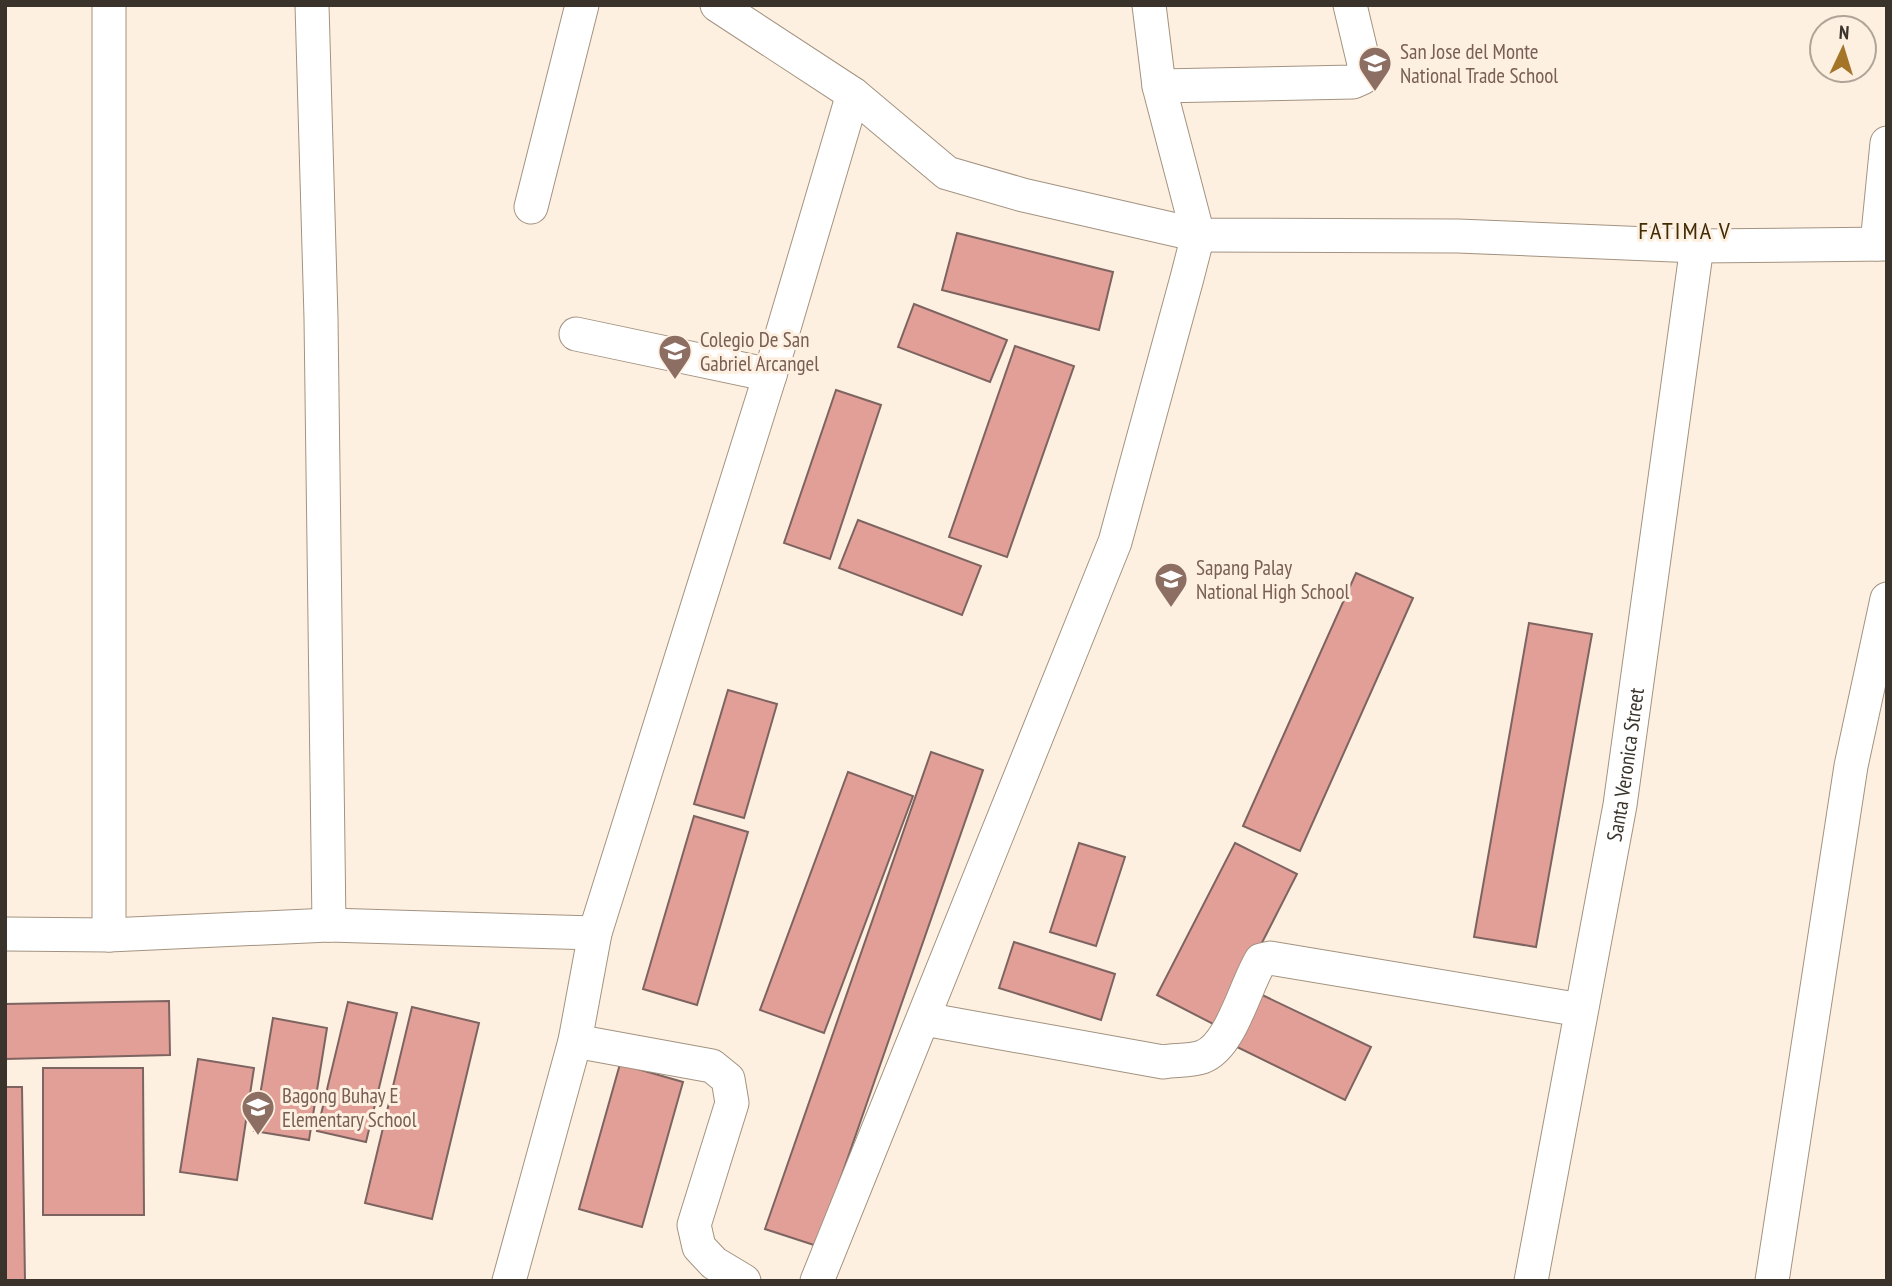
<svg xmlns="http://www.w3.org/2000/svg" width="1892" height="1286" viewBox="0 0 1892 1286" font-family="'PT Sans Narrow',sans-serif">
<rect width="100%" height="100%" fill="#fef0e0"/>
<path fill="#e29f97" stroke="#7d6461" stroke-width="2" d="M957,233l156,39 -14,58 -157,-40z
M914,304l93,36 -17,42 -92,-35z
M1015,346l59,20 -67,191 -58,-20z
M836,390l45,15 -51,154 -46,-16z
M858,520l123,46 -19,49 -123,-47z
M1356,573l57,25 -113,253 -57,-25z
M1529,623l63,11 -56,313 -62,-10z
M728,690l49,14 -33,114 -50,-14z
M931,752l52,18 -166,476 -52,-17z
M848,772l65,24 -89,237 -64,-23z
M694,816l54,16 -51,173 -54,-16z
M1079,843l46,14 -29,89 -46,-14z
M1235,843l62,31 -78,153 -62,-32z
M1014,942l101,32 -14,46 -102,-32z
M1258,993l113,54 -26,53 -112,-55z
M169,1001l1,54 -165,4v-55z
M348,1002l49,11 -31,129 -49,-11z
M412,1007l67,16 -47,196 -67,-16z
M273,1018l54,10 -18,112 -55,-9z
M198,1059l56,9 -17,112 -57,-8z
M620,1064l63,18 -41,145 -63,-18z
M43,1068h100l1,147h-101z
M5,1087h17l3,194h-20z"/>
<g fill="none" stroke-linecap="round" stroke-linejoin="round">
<defs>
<g id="minor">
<path d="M312,5l9,313 8,607"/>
<path d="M717,5l136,89 94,79 76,22 175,40 260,1 239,10 190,-2"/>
<path d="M1159,86l194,-4 9,-4 2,-14 -14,-59"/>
<path d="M531,207l51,-202"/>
<path d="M1877,244l10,-101"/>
<path d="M576,334l194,41"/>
<path d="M5,934l104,1 220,-10 266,8"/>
<path d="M109,935v-930"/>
<path d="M924,1019l239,43c12,-2 28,-1 39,-5 29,-10 43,-71 59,-97l9,-2 311,52"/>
<path d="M575,1041l137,25 16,13 4,24 -38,122 5,22 15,16 30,18"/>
<path d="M509,1281l66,-240 20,-108 175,-558 83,-281"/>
<path d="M817,1281l298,-739 72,-264 11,-43 -39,-149 -10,-81"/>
<path id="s1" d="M1531,1281l89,-476 77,-559"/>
<path d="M1772,1281l79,-515 36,-167"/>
</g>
</defs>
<use href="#minor" stroke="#a39381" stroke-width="35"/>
<use href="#minor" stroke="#fff" stroke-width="33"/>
</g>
<defs>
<symbol id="school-pin" viewBox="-11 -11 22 30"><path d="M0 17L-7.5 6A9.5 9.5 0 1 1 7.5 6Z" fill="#8d6e63" stroke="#fef0e0"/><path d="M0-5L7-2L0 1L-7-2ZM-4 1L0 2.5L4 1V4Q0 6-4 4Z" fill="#fff"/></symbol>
</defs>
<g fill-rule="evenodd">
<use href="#school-pin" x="1356" y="44" width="38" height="52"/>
<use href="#school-pin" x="656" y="332" width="38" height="52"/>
<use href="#school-pin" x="1152" y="560" width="38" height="52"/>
<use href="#school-pin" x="239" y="1088" width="38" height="52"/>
</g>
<g text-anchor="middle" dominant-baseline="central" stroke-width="6" stroke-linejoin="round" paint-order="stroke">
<g font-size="21" fill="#785e54" stroke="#fef0e0" text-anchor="start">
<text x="1400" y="51">San Jose del Monte<tspan x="1400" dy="24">National Trade School</tspan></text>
<text x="700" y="339">Colegio De San<tspan x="700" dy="24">Gabriel Arcangel</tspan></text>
<text x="1196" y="567">Sapang Palay<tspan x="1196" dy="24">National High School</tspan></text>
<text x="282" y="1095">Bagong Buhay E<tspan x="282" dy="24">Elementary School</tspan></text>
</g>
<g font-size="21" fill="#3a332b" stroke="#fef0e0">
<text stroke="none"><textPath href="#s1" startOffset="525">Santa Veronica Street</textPath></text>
</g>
<g font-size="24" letter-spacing="2" fill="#422c06" stroke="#fef0e0">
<text x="1685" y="230">FATIMA V</text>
</g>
</g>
<rect width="1892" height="1286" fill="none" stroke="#3a332b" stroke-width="14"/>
<g transform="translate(1843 49) rotate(4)"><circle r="33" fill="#fef0e0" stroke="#b0a498" stroke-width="2"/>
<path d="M0-5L12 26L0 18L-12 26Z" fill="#a47528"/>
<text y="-10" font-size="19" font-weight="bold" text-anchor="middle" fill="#3a332b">N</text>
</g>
</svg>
